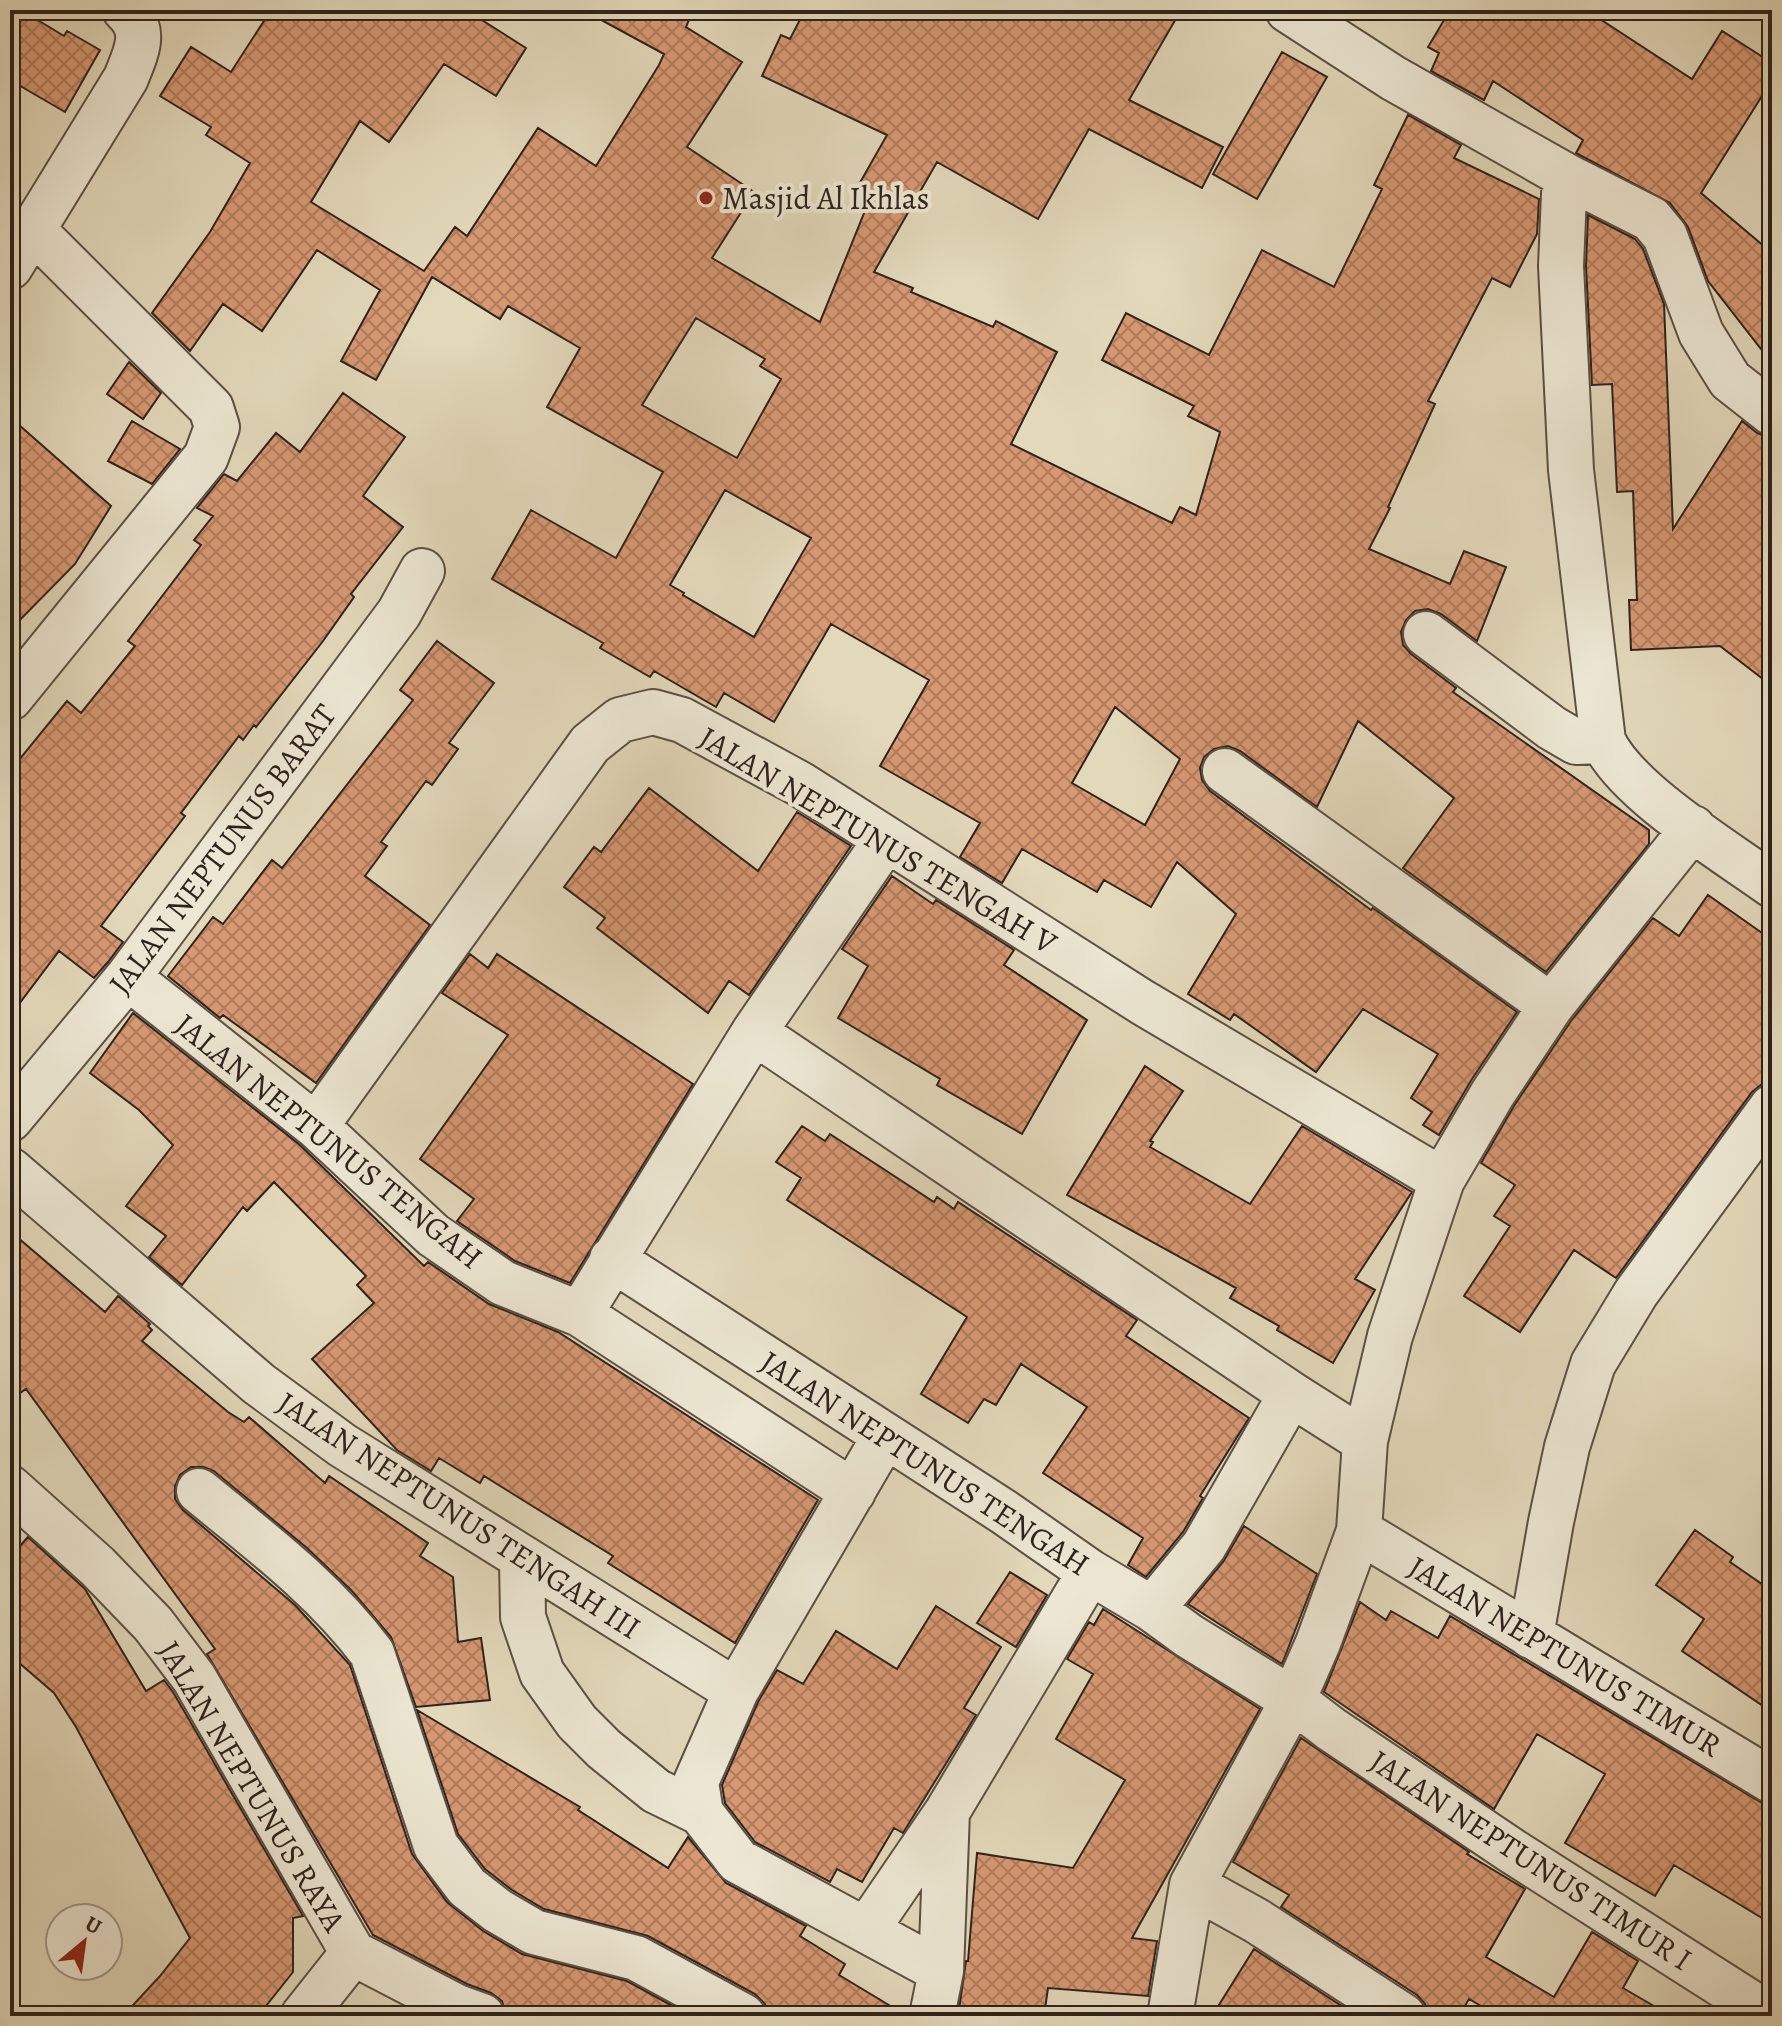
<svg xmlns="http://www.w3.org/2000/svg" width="1782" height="2026" viewBox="0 0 1782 2026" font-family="Alegreya,serif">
<defs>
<pattern id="building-cross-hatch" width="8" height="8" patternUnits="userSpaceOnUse" patternTransform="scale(2)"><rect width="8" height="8" fill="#d79872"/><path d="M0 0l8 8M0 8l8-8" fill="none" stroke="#af7c5d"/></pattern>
</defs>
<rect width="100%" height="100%" fill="#e2d8ba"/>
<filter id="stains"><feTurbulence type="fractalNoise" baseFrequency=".0025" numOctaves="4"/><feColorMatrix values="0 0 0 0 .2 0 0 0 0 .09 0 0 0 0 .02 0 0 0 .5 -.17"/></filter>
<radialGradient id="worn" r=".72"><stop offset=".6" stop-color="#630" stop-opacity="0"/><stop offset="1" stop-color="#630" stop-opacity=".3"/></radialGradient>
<path fill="url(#building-cross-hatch)" stroke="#2e221d" stroke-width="2" fill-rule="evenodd" d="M10,10h11l43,26 3,-5 33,19 -35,62 -55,-32z
M271,10h195l60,38 -30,48 -52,-32 -55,78 -29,-21 -49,81 113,69 31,-44 12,9 71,-108 58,38 63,-101 5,-11 -81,-44h110l-7,17 56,35 -55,85 67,45 -42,66 108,64 51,-126 -14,-8 30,-53 -125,-59 19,-41 9,4 15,-29h376l-52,90 94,47 -21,41 -113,-59 -51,90 -101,-57 -63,110 39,16 -2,4 82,35 3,-6 61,31 -46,92 161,79 8,-16 16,8 24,-83 -32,-16 6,-10 -92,-46 24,-47 83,42 53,-105 72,37 48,-98 -8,-4 34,-70 53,30 -7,13 85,41 -2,35 -27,53 -18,-9 -64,123 7,3 -47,103 2,1 -21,41 81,35 14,-33 42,16 -29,74 -36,-27 -13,-5 -13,2 -9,9 -5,12 2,13 8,9 45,34 -3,4 196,138v14l-103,128 -143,-104 51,-70 -96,-77 -41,86 -77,-56 -12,-5 -14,3 -10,8 -4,11 2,12 8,11 161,119 2,-2 144,104 -45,67 -33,56 -16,-10 9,-13 -21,-14 27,-44 -75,-45 -47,63 -82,-58 -4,6 -42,-26 48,-80 -59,-52 -26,45 -47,-27 -7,12 -75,-43 -20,34 -42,-26 20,-34 -100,-57 49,-86 -98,-56 -57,98 -50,-29 -8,14 -62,-36 -4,6 -50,-29 3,-5 -111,-64 39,-69 85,48 47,-86 -116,-65 33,-59 -72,-42 -8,13 -68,-42 -56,103 -35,-19 39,-71 -63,-40 -55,81 -39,-27 -33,47 -38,-38 58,-81 40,-69 -44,-28 5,-8 -51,-31 31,-49 40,25zM696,318l69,41 -5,7 21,13 -44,79 -95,-53zM725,490l86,48 -57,99 -71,-42 1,-2 -14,-8zM1115,707l65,52 -35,66 -73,-42z
M1450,10h136l106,69 30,-48 50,32v17l-71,113 71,60v110l-64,-82 -20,-54 -18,-24 -94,-50 7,-13 -90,-59 -9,19 -53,-29 8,-18 -11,-6z
M1282,52l45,25 -70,122 -44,-25z
M1588,215l47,24 8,10 21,55 9,225 69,-108 15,12 15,6v247l-52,-40 -89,4 -2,-50h8l-4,-109 -16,1 -5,-108 -20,1 -6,-119z
M129,362l32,31 -18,26 -36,-25z
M343,393l62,44 -42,59 40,31 -52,67 3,3 -31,44 -67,86 -2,-2 -11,15 -4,-4 -58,77 4,3 -84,110 22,16 -15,20 -14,16 -35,-27 -49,65v-245l57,-70 14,12 54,-67 -7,-5 73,-96 -7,-5 19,-24 -16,-8 27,-34 13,7 39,-48 24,19z
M10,417l101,89 -36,58 -65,66z
M132,421l48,28 -28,35 -44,-23z
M437,641l57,42 -45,60 9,6 -26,36 -6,-4 -45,61 6,4 -22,30 65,49 -114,158 -93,-68 -3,3 -52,-42 45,-59 10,7 49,-64 10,8 131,-168 -13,-10z
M649,788l109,83 39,-59 54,34 -102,149 -20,-14 -21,32 -111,-85 8,-10 -41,-31 30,-40 7,5z
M892,876l41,28 3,-4 78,50 -10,15 83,55 -65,114 -85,-49 3,-6 -102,-61 30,-52 -26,-17z
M1708,895l64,45v138l-3,5 -8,2 -9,7 -136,186 -42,-28 -54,82 -56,-36 46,-70 -16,-10 21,-31 -34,-22 33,-57 57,-85 82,-103 26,18z
M470,954l18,14 9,-14 196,130 -123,199 -55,-22 -58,-40 17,-22 -54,-40 88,-124 -66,-42z
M133,1013l167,132 124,121 4,-4 61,42 69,28 260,168 -83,143 -127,-80 5,-7 -129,-80 -4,7 -41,-25 -8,13 -34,-21 -85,-91 62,-56 -17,-18 9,-9 -92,-94 -27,29 -4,-4 -61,78 -33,-28 17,-21 -40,-30 47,-61 -34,-35 -49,-37z
M1145,1066l38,25 -33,50 3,1 -3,5 100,57 52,-78 110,66 -57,87 20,11 -42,73 -56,-33 2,-4 -49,-28 6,-10 -169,-93z
M802,1126l23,15 5,-7 104,68 3,-5 17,12 4,-7 179,118 -11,16 123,82 -49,78 3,2 -20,34 -37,45 -18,-12 15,-27 -100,-65 44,-66 -66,-43 -25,41 -12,-6 -16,24 -47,-29 46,-77 -180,-117 14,-22 -25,-16z
M10,1231l95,81 13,-16 32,28 -2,2 4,4 -10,11 86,71 16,10 5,-5 76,66 4,-7 99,67 -8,13 33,21 5,65 23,-4 9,62 -74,7 -25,-70 -39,-46 -45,-43 -93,-77 -10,-4h-13l-11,8 -5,11v13l8,11 112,95 55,60 62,189 35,48 36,29 39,23 105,27 64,35h-185l-4,-15 -11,-8 -24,-9 -94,-49 -166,-281 8,-5 -189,-260 -16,11z
M1244,1526l73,48 -35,90 -94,-60 35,-42z
M1695,1530l38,27 -3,5 42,29v121l-90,-61 22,-32 -48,-34z
M28,1537l57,52 61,102 18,-11 9,12 130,224 -10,2v54l-35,44h-135l37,-40 30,-38 -114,-211 -22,-34 -44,-38v-98z
M1010,1572l37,23 -31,52 -39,-24z
M1360,1602l26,18 5,-9 47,27 12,-22 322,193v115l-98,-59 -19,31 -90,-53 40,-69 -68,-40 -43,75 -170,-117z
M936,1606l65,41 -37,61 12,7 -73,118 -9,-5 -32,54 -25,-13 -7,13 -75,-40 -30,-39 -3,-18 36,-83 19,-32 26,14 33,-53 61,38z
M1103,1609l157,100 -128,229 25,3 -9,55 -100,-8 -4,28h-86l8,-55h2l9,-108 96,15 52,-88 -69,-41 37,-65 -26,-15 22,-37 5,3z
M417,1710l163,97 -2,3 90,58 20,-31 38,46 80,43 -6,10 45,28 -6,11 68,41h-139l-3,-12 -10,-10 -107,-58 -104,-27 -32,-19 -27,-21 -27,-35z
M1301,1738l168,114 -2,2 58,35 -39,68 68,40 38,-65 46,29 -15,27 48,28h-173l-29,-17 -10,17h-31l-3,-12 -8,-9 -136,-88 8,-12 -56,-33z
M1254,1949l103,67h-145z"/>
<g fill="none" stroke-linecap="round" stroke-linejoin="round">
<defs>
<path id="minor" d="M1288,10l105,68 175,99 83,42 14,17 36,97 29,47 42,33
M1568,177l-4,17 -3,72 10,204 32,271c24,51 122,110 169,144
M10,267l116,-189c10,-26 22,-47 -1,-68
M1426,634l126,94 24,14 27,-1
M10,698l196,-241 11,-30 -6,-19 -180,-180
M1225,771l326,235
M128,977l188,149 117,109 70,48 77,31 273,178
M754,1032l537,362
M10,1119l118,-142 271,-364 23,-42
M316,1126l274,-382 30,-24 33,-8 29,8 118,64 342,218 300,178
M10,1170l249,214 83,61 394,246
M612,1259l392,253 86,60 62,37 37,27 104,64 38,29 181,122 259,165
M580,1314l174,-282 132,-192
M10,1488l87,78 56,58 41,54 159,275 104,54 25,9
M199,1491c61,50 125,98 173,162l64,193 31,41 31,24 36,21 102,26 107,58
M1359,1531l413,250
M522,1560l1,57 19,56 35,49 27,27 52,42 45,22 37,48 203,110 -9,45
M1152,1609l52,-63 87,-152 74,47
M1531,1636l20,-114 16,-75 26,-83 43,-71 136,-186
M701,1813l-5,-31 40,-91 149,-255
M1192,1885l65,36 146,95
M867,1929l80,-117 143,-240
M941,1971l6,-159
M303,2016l50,-63
M1170,2016l22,-131 101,-185 25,-57 41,-112 6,-90 25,-105 52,-156 51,-87 58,-87 142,-178"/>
</defs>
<use href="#minor" stroke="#5b5044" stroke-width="48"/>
<use href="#minor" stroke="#ece6d2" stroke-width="44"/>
</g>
<circle fill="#8f2418" stroke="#ece6d2" stroke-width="3" cx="706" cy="198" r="8"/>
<g text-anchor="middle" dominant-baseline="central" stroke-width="8" stroke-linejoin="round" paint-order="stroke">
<g font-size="32" fill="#2e221d" stroke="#ece6d2" text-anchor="start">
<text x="722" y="198">Masjid Al Ikhlas</text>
</g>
<g font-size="32" fill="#2e221d" stroke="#ece6d2">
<text transform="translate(878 840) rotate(31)">JALAN NEPTUNUS TENGAH V</text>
<text transform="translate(222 849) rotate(-53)">JALAN NEPTUNUS BARAT</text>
<text transform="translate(329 1141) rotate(39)">JALAN NEPTUNUS TENGAH</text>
<text transform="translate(925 1463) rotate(33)">JALAN NEPTUNUS TENGAH</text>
<text transform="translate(459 1515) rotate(33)">JALAN NEPTUNUS TENGAH III</text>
<text transform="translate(1565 1656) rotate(31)">JALAN NEPTUNUS TIMUR</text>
<text transform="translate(252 1786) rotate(59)">JALAN NEPTUNUS RAYA</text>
<text transform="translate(1531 1860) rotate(33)">JALAN NEPTUNUS TIMUR I</text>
</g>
</g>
<rect width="1782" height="2026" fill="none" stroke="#e2d8ba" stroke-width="40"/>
<rect x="12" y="12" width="1758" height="2002" fill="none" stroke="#2e221d" stroke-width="4"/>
<rect x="20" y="20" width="1742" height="1986" fill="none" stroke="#2e221d" stroke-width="2"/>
<g transform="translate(84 1942) rotate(29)"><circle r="38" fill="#ece6d2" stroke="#a0988a" stroke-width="2"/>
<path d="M0-6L14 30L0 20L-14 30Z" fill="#8f2418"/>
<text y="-12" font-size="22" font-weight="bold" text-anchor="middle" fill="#2e221d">U</text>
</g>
<rect width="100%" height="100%" filter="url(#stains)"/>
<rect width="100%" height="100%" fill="url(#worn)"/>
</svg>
